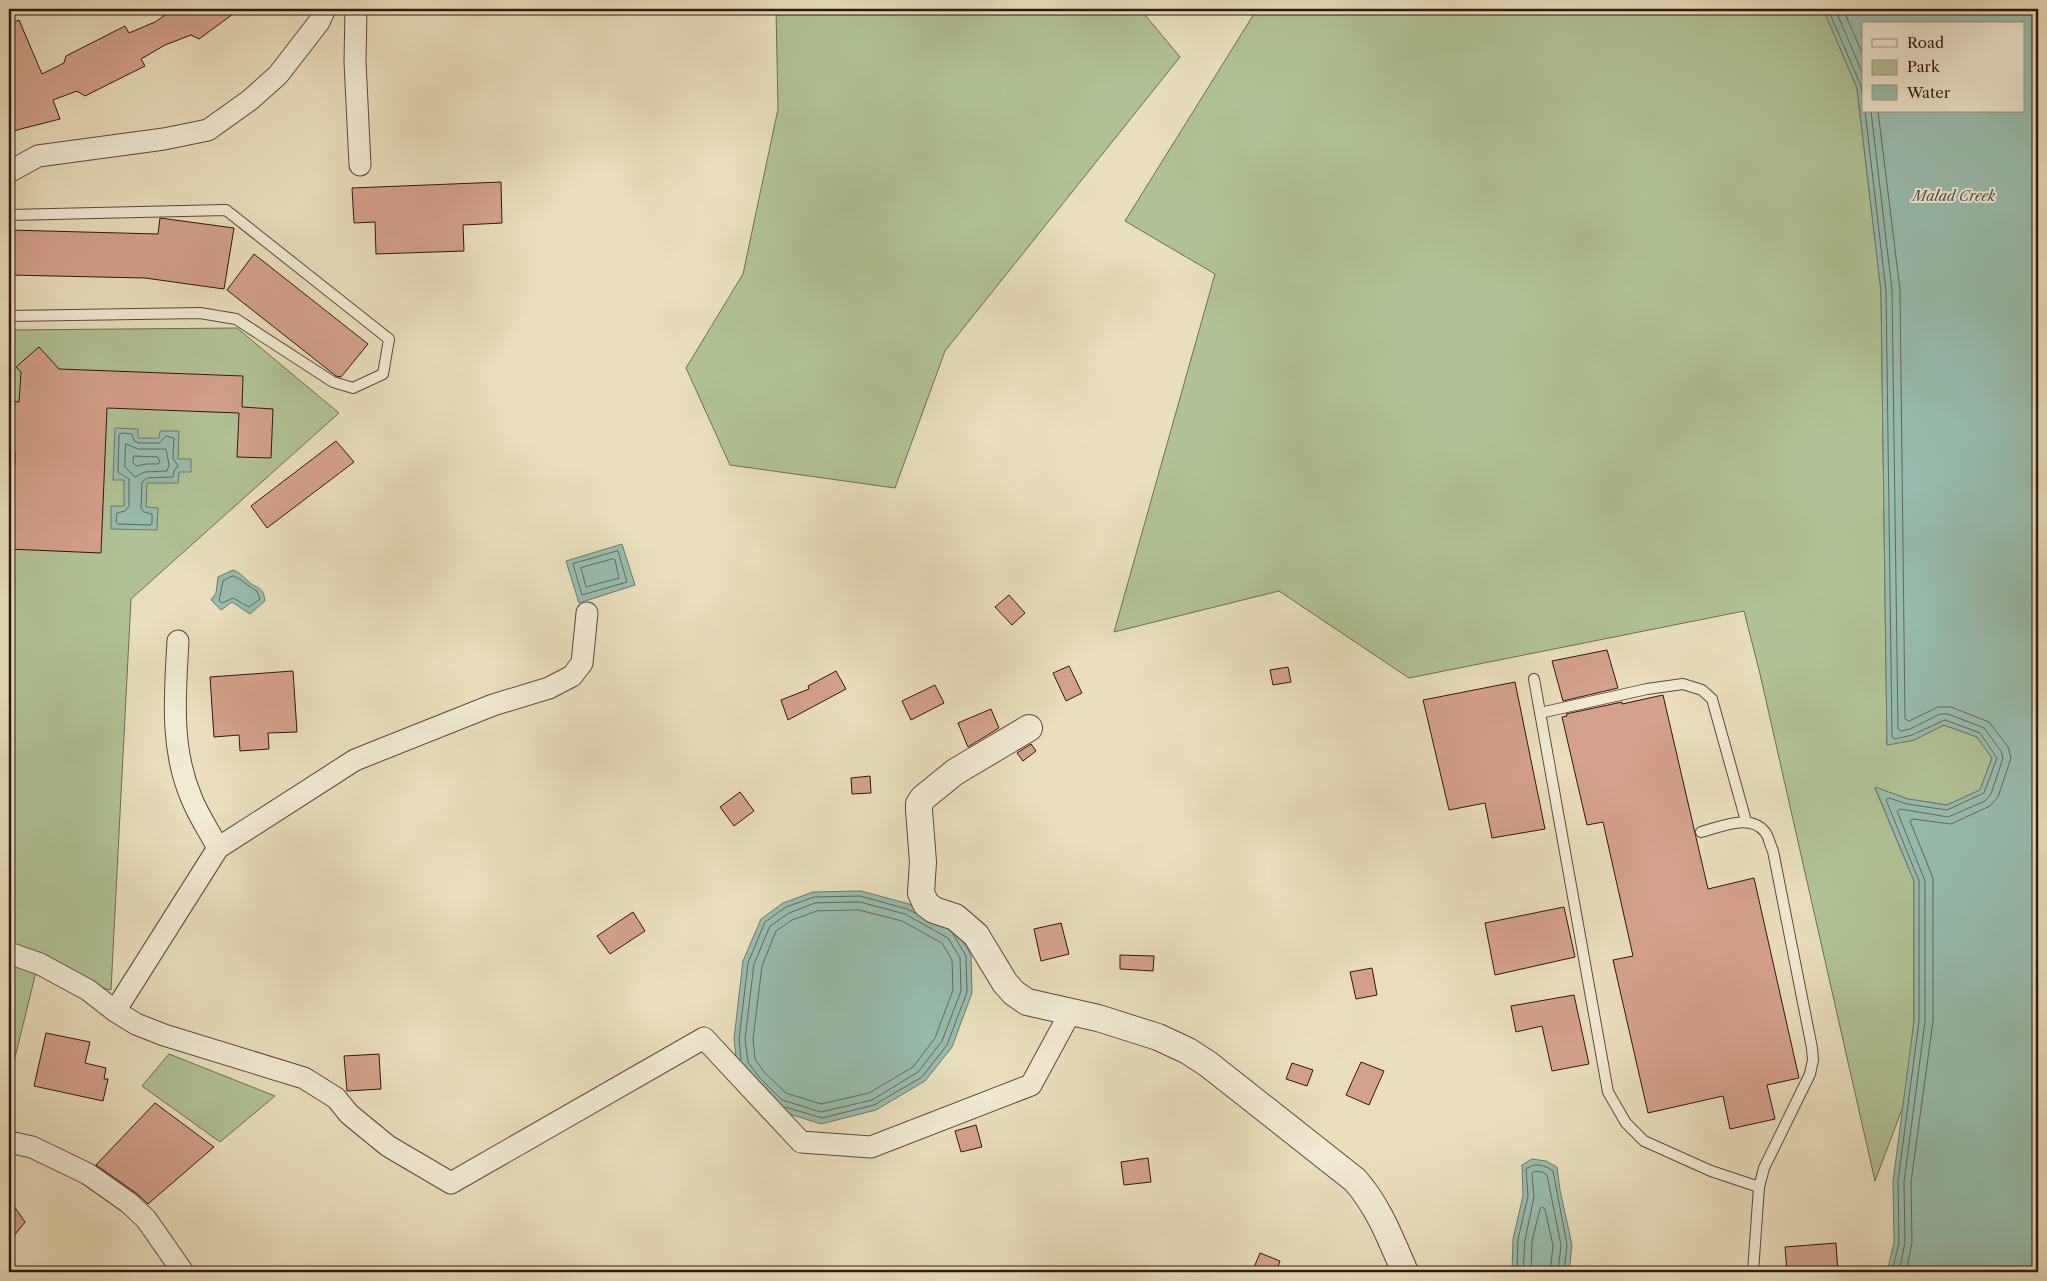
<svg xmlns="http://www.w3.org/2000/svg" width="2047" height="1281" viewBox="0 0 2047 1281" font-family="'Libre Caslon Text',serif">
<rect width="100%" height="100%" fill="#eadfbd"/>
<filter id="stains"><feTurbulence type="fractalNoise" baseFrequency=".004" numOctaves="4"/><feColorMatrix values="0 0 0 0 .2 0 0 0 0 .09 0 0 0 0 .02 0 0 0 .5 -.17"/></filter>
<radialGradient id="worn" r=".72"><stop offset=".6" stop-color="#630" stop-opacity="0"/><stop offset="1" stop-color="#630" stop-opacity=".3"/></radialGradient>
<path fill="#b1c396" stroke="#706e52" d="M776,9h364l40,48 -235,294 -50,137 -165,-23 -44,-97 57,-94 35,-165z
M1257,9h566l34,79 24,203 6,454 27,-5 30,-15 33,12 15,21 -12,32 -33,15 -39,-6 -33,-11 39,93v140l-10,83 -29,77 -115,-507 -16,-63 -335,67 -130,-87 -165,41 101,-358 -90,-53z
M237,328l102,85 -208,186 -20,391 -75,-18 -27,110v-752z
M169,1054l106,42 -55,46 -78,-56z"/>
<path fill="#98bdaf" stroke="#6e7b6f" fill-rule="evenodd" d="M1823,9h215v1263h-151l7,-30 -1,-61 21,-160v-140l-39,-94 33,12 39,6 33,-15 12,-32 -15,-21 -33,-12 -30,15 -27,5 -6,-454 -24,-203zM1863,24h160v87h-160z
M115,428l23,1v9h21l1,-7h19l-1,28h13v13h-12l-1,11h-31l-1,24 12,1 -1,22 -46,-1v-23h13v-26h-11z
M622,544l13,41 -56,18 -13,-42z
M233,570c7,3 9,5 14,10 9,10 16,4 18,21l-15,13 -18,-12 -11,8 -10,-10 5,-7 2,-16z
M861,891l48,13 47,25 15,26 1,38 -20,54 -27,34 -49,29 -55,14 -44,-14 -40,-44 -3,-27 9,-78 18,-42 22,-16 30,-11z
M1532,1159l14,2 11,6 3,23 12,55 -3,27h-57l1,-33 10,-43 -1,-31z"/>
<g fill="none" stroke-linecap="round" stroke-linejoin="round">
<path stroke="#636a5e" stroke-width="1" d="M1828,9l33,77 2,14
M1835,9l28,65
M1843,9l20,46
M1865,111l21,180 6,446 3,2 17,-4 33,-15 35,13 17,25 -13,35 -37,17 -40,-6 -18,-6 -3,2 33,81v140l-21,160 1,61 -7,30
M1871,111l21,179 6,439 3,2 9,-2 30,-15h8l36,14 17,23 2,7 -12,36 -6,7 -37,16 -48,-8 -3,2 28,70v141l-21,160 1,60 -6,30
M1878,111l22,179 5,429 4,2 29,-14h13l38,15 19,25 3,11 -13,39 -8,9 -39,18 -38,-5 -3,2 23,57v143l-22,161 1,61 -6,29
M122,433l10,1 2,7 5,2h20l7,-7 8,2 -1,20 5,8 -4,5 -1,6 -26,1 -5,4 -1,26 3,4 8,2v9l-2,2 -32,-1 -2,-2 1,-9 8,-2 4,-5v-27l-11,-7 1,-37z
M126,444l12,5h28l3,16 -2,6 -22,1 -10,5 -10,-10z
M134,456l24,1 2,5 -2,2h-12l-9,2 -4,-3z
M618,551l9,31 -45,13 -9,-31z
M613,559l2,1 4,18 -33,9 -5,-19z
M233,576c7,2 16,11 24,15l3,8 -11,8 -16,-9 -11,5 -3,-2 4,-20z
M860,902l45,12 43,24 12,20 1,33 -19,50 -24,31 -46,28 -51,12 -39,-12 -23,-23 -11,-15 -3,-23 9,-75 16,-38 19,-13 26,-10z
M859,910l43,11 40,22 10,17 1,30 -18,48 -22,29 -44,26 -48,11 -35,-11 -22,-21 -9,-13 -2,-20 9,-73 14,-35 16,-11 25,-9z
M741,1060l-2,-21 9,-76 17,-41 21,-15 28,-10 46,-1 47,13 8,4
M785,1107l37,11 52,-13 48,-28 25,-32 20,-53 -1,-36 -13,-22
M1517,1272l1,-33 10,-43 -2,-27c9,-7 19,-4 27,2l14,74 -3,27
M1523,1272l2,-32 9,-43 -2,-24 3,-2 7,1 5,3 14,70 -3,27
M1531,1272l1,-31 8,-32 2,-2 3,2 8,37 -3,26"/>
</g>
<path fill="#d6a18c" stroke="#2e180e" d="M174,9h66l-41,30 -8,-4 -26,10 -24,14 4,7 -60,30 -8,-5 -24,9 7,19 -51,13v-108l10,-4 23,54 22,-11 2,-7 59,-30 4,7 26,-11z
M501,182l1,41 -39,2 1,26 -88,3 -1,-32 -21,1 -2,-35z
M160,218l74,10 -10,61 -79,-11 -136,-3v-45l149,4z
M254,254l114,90 -27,33 -5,-1 -109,-86z
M39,347l20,22 184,7 -1,31 31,2 -2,49 -34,-1 2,-44 -132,-5 -6,145 -92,-4v-62l5,1 1,-36h-6v-37h2v-14l8,1 2,-30 -5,-5z
M336,441l18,21 -87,66 -16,-22z
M1009,595l16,18 -13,12 -17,-18z
M1607,650l11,38 -55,13 -11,-40z
M1069,666l13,27 -16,8 -13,-28z
M1288,667l3,15 -18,3 -3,-15z
M293,671l4,61 -29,1 1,16 -29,2 -1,-16 -25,2 -4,-60z
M836,671l10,18 -58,31 -7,-20 28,-11 -1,-3z
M1515,682l30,147 -53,9 -7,-35 -36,7 -26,-110z
M935,685l9,18 -33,17 -9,-19z
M1663,695l45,194 46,-11 45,200 -32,7 8,34 -45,10 -7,-33 -75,17 -35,-153 20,-4 -30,-134 -16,3 -25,-108 5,-1 -1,-2 56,-12v2z
M991,709l8,19 -31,19 -10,-24z
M1031,744l5,7 -13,10 -6,-8z
M870,776l1,17 -19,1 -1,-16z
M740,792l14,19 -20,15 -14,-19z
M1564,907l11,50 -80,18 -10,-52z
M633,912l12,19 -35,23 -13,-18z
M1061,923l8,31 -28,7 -7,-32z
M1120,955l34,1 -1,15 -33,-2z
M1372,968l5,27 -21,4 -6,-27z
M1574,995l15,69 -37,7 -10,-45 -26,6 -5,-26z
M46,1033l44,9 -5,21 21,5 -2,11h4l-5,22 -69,-15z
M379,1054l2,35 -34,2 -3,-35z
M1361,1062l23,9 -15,34 -23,-10z
M1292,1063l21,7 -6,16 -21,-7z
M155,1103l59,44 -66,57 -12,-11 -40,-28z
M976,1125l6,22 -21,5 -6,-21z
M1148,1158l3,24 -27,3 -3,-23z
M9,1199l16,23 -16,20z
M1836,1243l2,29h-51l-2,-25z
M1260,1253l20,8 -4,11h-24z"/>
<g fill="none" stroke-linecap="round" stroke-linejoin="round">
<defs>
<path id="service" d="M9,215l217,-5 163,129 -6,35 -30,14 -20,-6 -97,-63 -36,-6 -191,3
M1534,679l74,413 18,31 18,18 67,30 48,16
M1540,713l107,-24 36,-5 19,6 10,9 34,122
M1701,832c19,-5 49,-19 64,0 4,5 5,13 8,19l39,197 1,12 -3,14 -46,94 -5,19 -6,85"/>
<path id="minor" d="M356,9l-1,53 5,103
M9,172l29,-16 126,-17 44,-9 42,-30 28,-25 41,-53 6,-13
M178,641c-3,53 -8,106 13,156 7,18 18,34 27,51
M9,953l31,11 48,26 27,21 21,13 28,11 140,43 32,20 13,16 39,32 63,37 253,-145 97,104 70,5 160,-62 39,-72
M115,1011l103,-163 137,-88 138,-55 56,-17 23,-12 10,-13 5,-50
M9,1142l23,5 56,27 41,29 17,16 37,53"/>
<path id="tertiary" d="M1029,728l-74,44 -32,26 -4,6v6l4,52 -2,31 5,11 8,6 21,7 21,18 29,48 9,10 13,9 71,16 60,19 30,14 20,13 147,116c24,27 36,60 50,92"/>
</defs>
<use href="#service" stroke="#5d4a3a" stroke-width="12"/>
<use href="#minor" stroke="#5d4a3a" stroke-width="23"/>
<use href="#tertiary" stroke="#5d4a3a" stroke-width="28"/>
<use href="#service" stroke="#f1ead4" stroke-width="10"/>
<use href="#minor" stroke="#f1ead4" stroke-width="21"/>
<use href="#tertiary" stroke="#f1ead4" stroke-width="26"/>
</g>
<g text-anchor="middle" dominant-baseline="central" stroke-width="4" stroke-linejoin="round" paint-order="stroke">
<g font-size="14" font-style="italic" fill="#535246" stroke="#f1ead4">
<text x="1954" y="196">Malad Creek</text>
</g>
</g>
<rect width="2047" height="1281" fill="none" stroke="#eadfbd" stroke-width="30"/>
<rect x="10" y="10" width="2027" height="1261" fill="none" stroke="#2e180e" stroke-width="2.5"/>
<rect x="15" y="15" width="2017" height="1251" fill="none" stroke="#2e180e"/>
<rect x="1862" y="22" width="162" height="90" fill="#f1ead4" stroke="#a39685"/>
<rect x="1872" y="39" width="25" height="8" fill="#f1ead4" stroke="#a39685"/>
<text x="1907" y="48" font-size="15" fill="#2e180e">Road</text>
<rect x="1872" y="60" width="25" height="15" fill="#b1c396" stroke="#a39685"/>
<text x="1907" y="72" font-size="15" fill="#2e180e">Park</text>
<rect x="1872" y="85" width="25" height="15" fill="#98bdaf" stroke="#a39685"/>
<text x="1907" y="98" font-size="15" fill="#2e180e">Water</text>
<rect width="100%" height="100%" filter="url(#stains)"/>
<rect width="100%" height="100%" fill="url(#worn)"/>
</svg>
